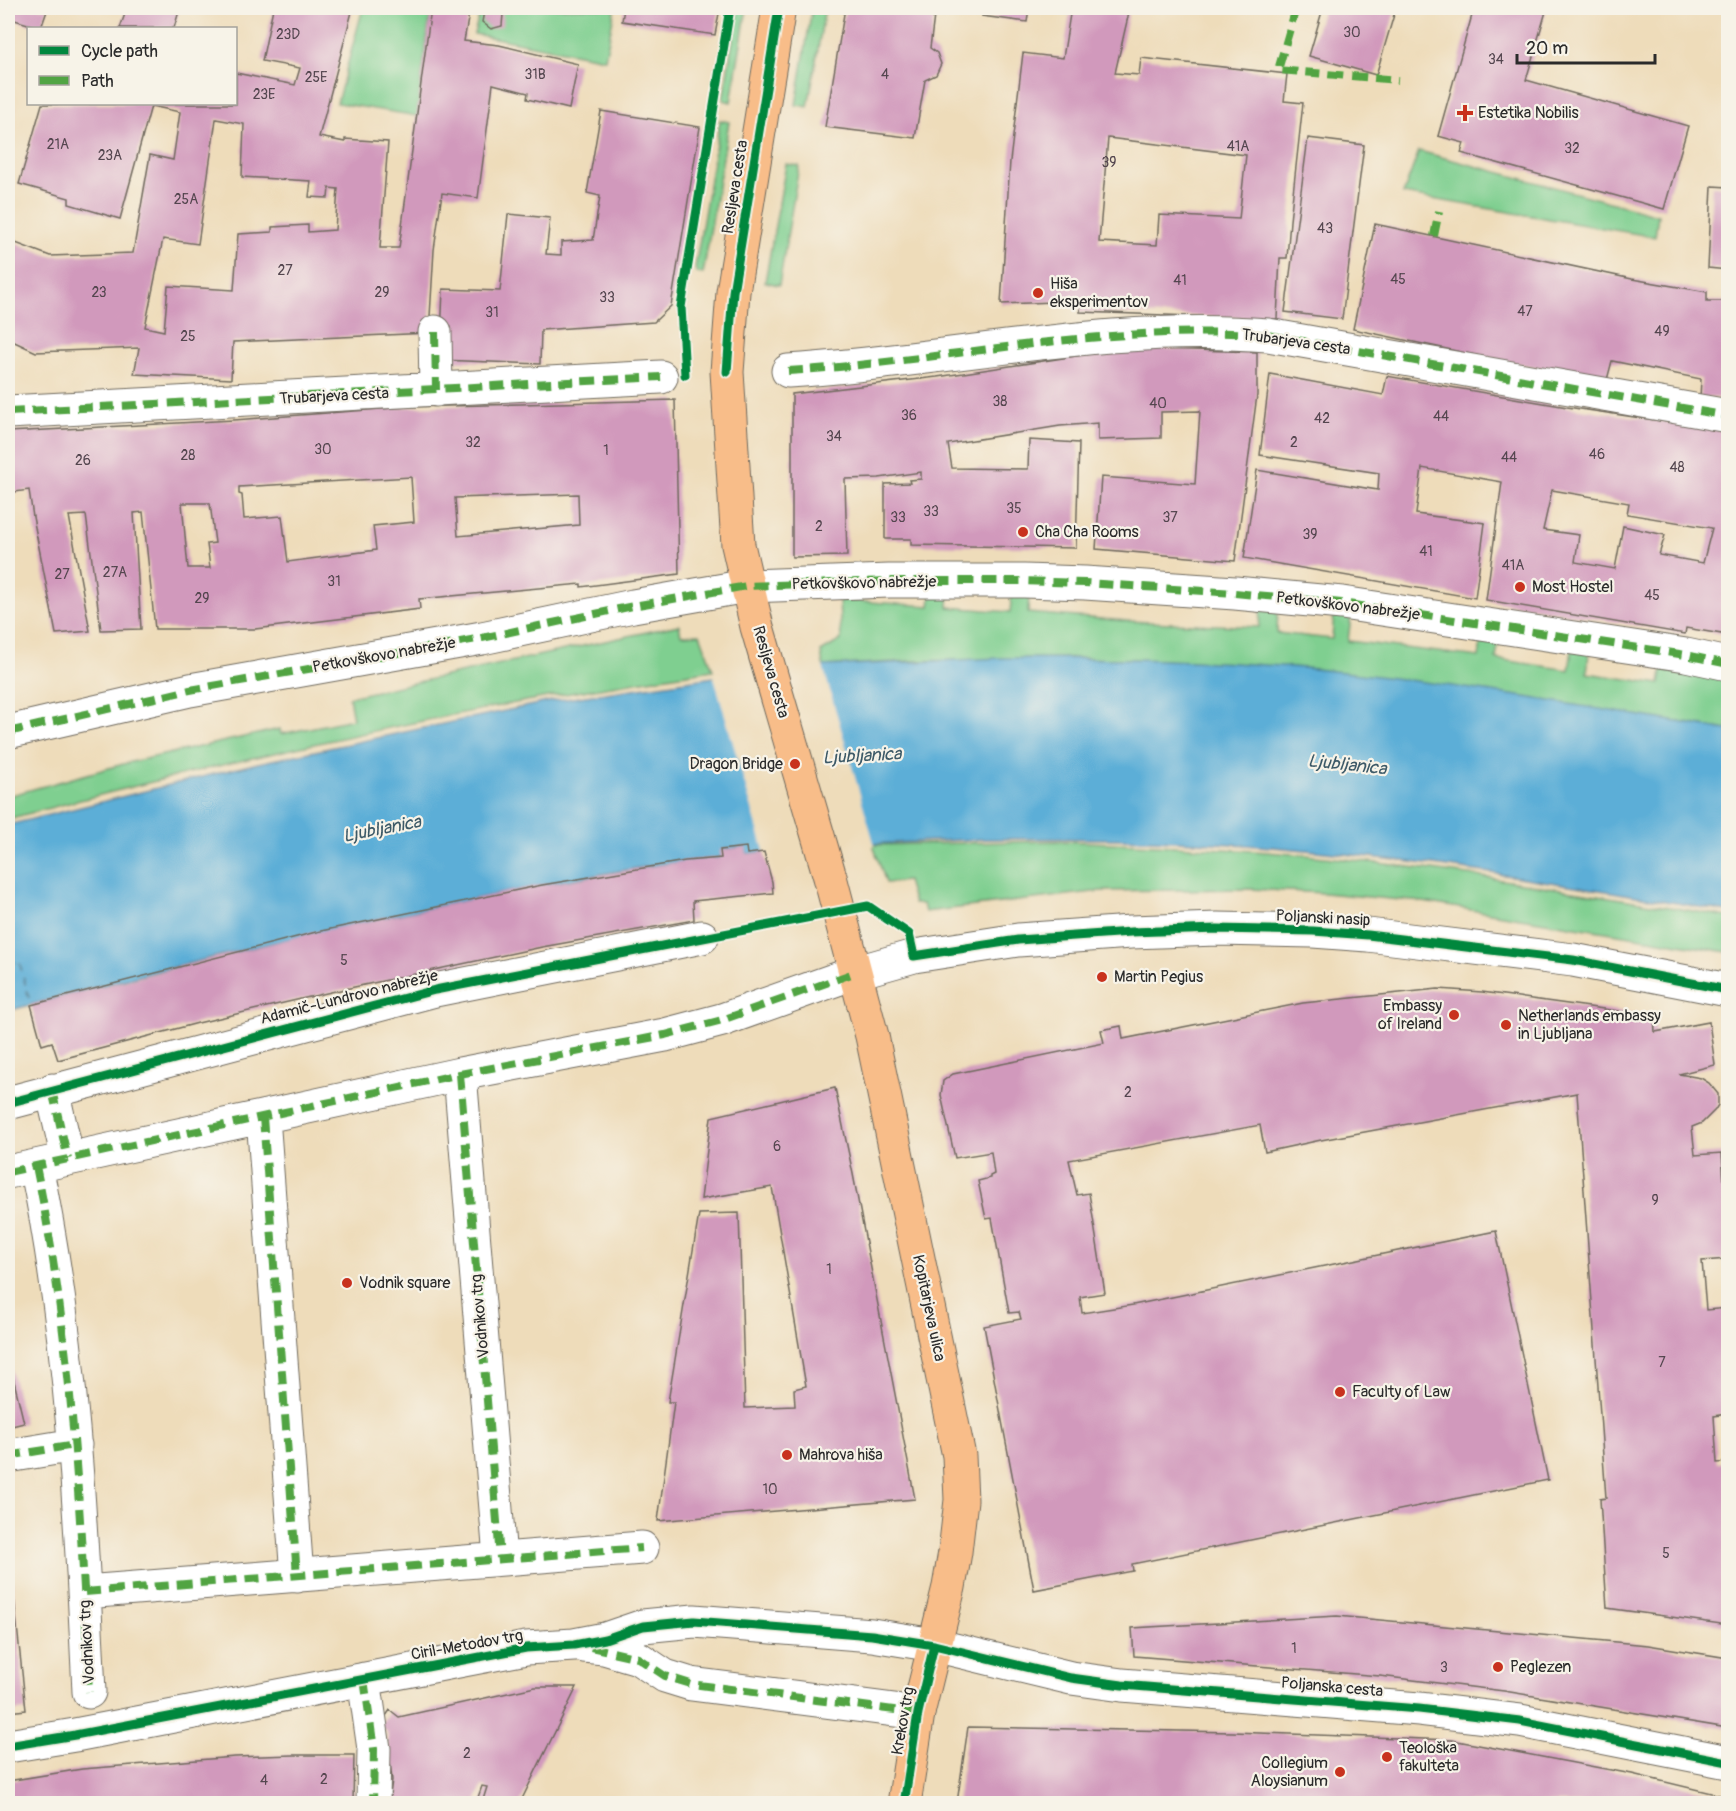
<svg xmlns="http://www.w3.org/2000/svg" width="1736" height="1811" viewBox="0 0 1736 1811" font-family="Pangolin,sans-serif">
<rect width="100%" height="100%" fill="#f7f3e8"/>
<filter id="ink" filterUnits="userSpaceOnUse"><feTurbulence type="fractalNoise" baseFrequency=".0167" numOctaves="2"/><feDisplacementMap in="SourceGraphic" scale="12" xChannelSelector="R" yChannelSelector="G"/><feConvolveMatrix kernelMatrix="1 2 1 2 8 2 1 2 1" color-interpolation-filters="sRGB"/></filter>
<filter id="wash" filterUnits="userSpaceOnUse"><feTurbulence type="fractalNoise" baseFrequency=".008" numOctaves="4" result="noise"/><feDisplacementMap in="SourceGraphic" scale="24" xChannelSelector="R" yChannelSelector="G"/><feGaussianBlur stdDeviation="1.35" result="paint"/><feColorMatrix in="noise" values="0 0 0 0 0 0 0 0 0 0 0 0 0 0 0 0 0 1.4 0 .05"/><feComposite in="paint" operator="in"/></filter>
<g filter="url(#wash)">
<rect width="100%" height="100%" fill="#eedcba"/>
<path fill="#7fcf90" stroke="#557d5e" stroke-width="1.5" d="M363,8h68l-14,108 -80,-13z
M481,8h134l-10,51 -131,-25z
M738,8h9l-16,94 -8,-2z
M812,8h13l-17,99 -12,-2z
M720,120l9,2 -26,152 -6,-1 -2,-5z
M1419,151l239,64 -3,22 -252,-43z
M786,164l13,2 -20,119 -14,-3z
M932,591h17l-1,16 62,5 2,-21 17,1 -1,21 99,8 132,6 2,-21 17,1 -1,26 55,6 2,-26 17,3 -3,25 131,16 3,-22 17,3 -3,21 73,11 3,-20 17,3 -2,20 73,11 3,-19 65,11v54l-275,-43 -139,-18 -156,-9 -80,-2 -165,3 -90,5 -2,-14 20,-12 -2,-40 91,6z
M679,625l2,10 19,-1 13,36c-238,35 -473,87 -705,149v-23l119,-33 153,-34 1,5 72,-15 -4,-22z
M1059,841c82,3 164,7 246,14 142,14 283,38 423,62v35l-305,-50 -99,-9 -74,-4 -149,2 -176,21 -2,-8h-9l-7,-23 -21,2 -13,-38z"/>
<path fill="#5baed7" stroke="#436c81" stroke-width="1.5" d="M1002,658c104,0 209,1 313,11 139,14 276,39 413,61v182c-139,-25 -280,-48 -422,-62 -123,-12 -247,-14 -371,-9 -63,3 -126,4 -188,13l-2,-7 -24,3v8c-84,7 -168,25 -251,42 -155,31 -310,69 -462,111v-186l250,-62 294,-62 162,-24 109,-11z"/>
<path fill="#eedcba" d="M822,663l53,183 -110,8 -52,-180z"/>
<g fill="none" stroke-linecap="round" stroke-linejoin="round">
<path stroke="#3c5967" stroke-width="1.5" stroke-dasharray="8 6" stroke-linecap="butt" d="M8,965l11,-4 12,44"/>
</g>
<g id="blocks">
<path fill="#d199bc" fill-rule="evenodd" d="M8,8h40l-7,20 -33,-10z
M127,8h53l-6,20h-54z
M273,8h80l-34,129 26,5v-3l43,3 -8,106h19l32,-240h39l-6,33 35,4 79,19 -9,45 -42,-10 1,-6 -35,-9 -15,114 -36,-5 -8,57 -5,83 -196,9 -2,37 -97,-5 5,-26 -103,4 -28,-13v-99l42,16 83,-3 17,-98 23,5 7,-48 -29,-6 -31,113 -51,-15v-6l-50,-14 23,-80h194v-31l59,12 5,-17 -38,-7zM216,119l28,5 -2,53 69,4 -2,16 19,1 1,-10 9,1 -3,41 -27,2v-7l-36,2v5l-34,2 -4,56 -66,-4 -4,45 -19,-4 18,-88 35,5z
M492,8h4l7,6 -1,12 -11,3 -9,-7 2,-11z
M624,8h96l-5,27 -93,-14z
M845,8h90l-5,40 7,5 4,11 -5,11 -11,5 -10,58 -90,-11z
M984,8h45l-2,14 -45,-6z
M1071,8h59l-15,65 24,2 2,-17 146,16 -3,27 19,2 -13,118 -3,37h-7l-3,61 -197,-7 1,-11 -80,3 9,-143 13,-108 40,5zM1108,138l138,17 -7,64 -80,-4 -2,30 -58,-3z
M1323,8h73l-20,67 -67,-19z
M1474,8h73l-21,72 162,46 -24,83 -203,-56 3,-10 -26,-7z
M8,106l8,2 -8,25z
M601,111l99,16 -29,179 -17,16 -113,8 -1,34 -100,-4 3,-71 57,2 8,-77 42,4 -4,36 15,1v-13l32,-2 7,-44 -13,-3z
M1308,138l56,7 -22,174 -57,-7z
M1712,186l16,1v83l-20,-2z
M1375,224l257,55 75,13v9h21v97h-28l1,-19 -89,-18 -5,19 -113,-21 -141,-30z
M1129,348l128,4v43l-22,166 -139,-12 5,-72 94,7 5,-73 -39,1v26l-63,2v-17l-38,3 -112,18 4,24 76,1 1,-29 50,3 -3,105 -165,-3v-6h-26v-55l25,-1 -1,-3 12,-1v-7l-42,6 -34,1 2,77 -55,1v-163l145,-17z
M1270,374l113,21 4,-19 180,31 161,24v204l-42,-7 -1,6 -199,-34 16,-118 -80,-14 -6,46 69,9 -10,75 -231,-40 13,-88 121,20 1,-17 -119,-18zM1552,490l77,13 -2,11 85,14 -9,35 -44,-8 6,-20 -42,-9 -8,43 -40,-7 4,-27 -36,-5z
M675,400l4,174 -98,13v-3l-162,15 1,10 -165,20h-100l-12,-117 -9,1 7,116 -40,1 -15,-115 -17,1 21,115 -34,3 -23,-117 -4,-27 -21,3v-61l226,-12 174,-13zM411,477l3,45 -41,4 3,24 -88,12 -6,-46 -38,3 -2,-24 -3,-1v-7zM578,494l1,31 -121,11 -3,-38zM182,503h28l5,40 -8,1 3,24h-22z
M8,626l4,15 -4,1z
M746,847l1,7 17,-2 8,30 1,11 -80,8 1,19 -152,27 -211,45 -133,31 -140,37 -6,-18 -10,3 -11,-40 285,-73 226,-47 143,-24 36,-3 -1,-8z
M1438,989l44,3 172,24 1,16 54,-10 6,43 -36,9 22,4 8,5 9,11v11l-3,5 -13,13 -10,4 3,28 27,-2 6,91v15l-26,2 4,49 22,-2v106l-14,2 3,47 11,-1v163l-121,-17 -7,-109 6,-1 -29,-405 -256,47 -56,12 -5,-27 -191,35 8,35 12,-2 16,100 -25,4 2,16 51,-8 363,-74 52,249 -416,84 1,7 -99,19 -50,-264 37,-7 -2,-7 -10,1 -17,-95 -6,1 -8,-38 12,-3v-2l4,-2 -3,-22 -36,6 -14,-63 2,-14 10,-7 151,-31 -3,-13 20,-4 2,13 180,-36z
M835,1088l18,86 62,325 -257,22 16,-119h-6l31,-188 40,-1 6,195 50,-2 -1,-17 12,-3 -34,-199 -71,12 10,-82z
M8,1356l16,67 -16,4z
M8,1551h1l17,159 -18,2z
M1337,1616l311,29 80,13v70l-224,-37 -124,-15 -246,-20 -2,-28z
M535,1687h42l-57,116h-38l5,-16 -5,-1 -6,17h-87l3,-23 -5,-48 -8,-6 11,-16 9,7z
M968,1727l265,5 219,8 180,34 96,23v6h-771z
M294,1755h60l-1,48h-345v-22l74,-12 153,-12z"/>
</g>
</g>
<g filter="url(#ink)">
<use href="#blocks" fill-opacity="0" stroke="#6f695d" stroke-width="1.5"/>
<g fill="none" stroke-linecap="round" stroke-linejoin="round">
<defs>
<path id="minor" d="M435,332l1,58
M788,371c160,-10 319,-49 480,-36l460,81
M8,412l653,-35
M8,732l182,-42 292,-52 151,-32 114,-20 142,-5h135l61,2 150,10 107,10 344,52 42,9
M460,1074l40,484
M52,1090l16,69
M8,1103l427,-113 267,-53
M263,1117l34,459
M36,1166c36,173 45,350 53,526
M8,1172l452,-98 205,-39 57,-15 132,-47 60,-17 104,-16 113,-8 86,-3 96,2 55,4 205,25 155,30
M8,1456l67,-11
M85,1592l557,-44
M584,1646l20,2 34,10 27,18 26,8 227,29
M364,1679l10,70 -1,55
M8,1746l67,-11 451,-87 48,-3 31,-6 38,-13 51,-5 178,14 62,10 137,33 51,7 297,24 101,12 208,41"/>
<path id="major" d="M779,8l-46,284 -6,80 11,173 19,82 73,250 42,159 87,420 2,44 -6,52 -6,35 -31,126 -14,91"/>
</defs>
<use href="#minor" stroke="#6f695d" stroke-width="35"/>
<use href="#major" stroke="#6f695d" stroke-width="35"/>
<use href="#minor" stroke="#fff" stroke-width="33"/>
<use href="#major" stroke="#f8bd89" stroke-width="33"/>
<path stroke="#51a443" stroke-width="8" stroke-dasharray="15 8" stroke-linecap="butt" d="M1296,8l-18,62 120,10
M1434,236l5,-25
M435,332l1,58
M788,371c160,-10 319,-49 480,-36l460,81
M8,412l653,-35
M8,732l182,-42 292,-52 151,-32 114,-20 142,-5h135l61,2 150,10 107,10 344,52 42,9
M460,1074l40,484
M52,1090l16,69
M263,1117l34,459
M36,1166c36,173 45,350 53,526
M8,1172l452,-98 205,-39 57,-15 132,-47
M8,1456l67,-11
M85,1592l557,-44
M591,1647l47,11 27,18 26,8 227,29
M364,1679l10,70 -1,55"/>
<defs>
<path id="cycleway" d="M727,372l6,-80 46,-284
M685,375l-4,-68 49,-299
M8,1103l427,-113 433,-84 41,28 5,22 104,-16 113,-8 86,-3 96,2 55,4 205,25 155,30
M8,1746l67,-11 451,-87 48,-3 31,-6 38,-13 51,-5 178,14 62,10 137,33 51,7 297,24 101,12 208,41
M904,1804l14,-91 16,-68"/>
</defs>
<use href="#cycleway" stroke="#f7f3e8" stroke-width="13"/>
<use href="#cycleway" stroke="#00873e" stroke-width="9"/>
</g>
</g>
<g fill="#c8321e" stroke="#f7f3e8" stroke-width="2">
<path d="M1462 104h6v6h6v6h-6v6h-6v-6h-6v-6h6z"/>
<circle cx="1038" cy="293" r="6"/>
<circle cx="1023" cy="532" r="6"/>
<circle cx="1520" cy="587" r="6"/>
<circle cx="795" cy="764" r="6"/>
<circle cx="1102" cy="977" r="6"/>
<circle cx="1454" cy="1015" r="6"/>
<circle cx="1506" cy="1025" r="6"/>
<circle cx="347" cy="1283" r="6"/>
<circle cx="1340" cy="1392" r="6"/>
<circle cx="787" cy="1455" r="6"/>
<circle cx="1498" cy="1667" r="6"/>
<circle cx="1387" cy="1757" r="6"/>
<circle cx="1340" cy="1772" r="6"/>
</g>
<g text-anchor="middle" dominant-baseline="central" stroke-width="4.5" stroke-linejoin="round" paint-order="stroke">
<g font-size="14" fill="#54464f">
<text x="1352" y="32">30</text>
<text x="288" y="34">23D</text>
<text x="1496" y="59">34</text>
<text x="535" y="74">31B</text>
<text x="885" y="74">4</text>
<text x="316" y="77">25E</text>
<text x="264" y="94">23E</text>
<text x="58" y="144">21A</text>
<text x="1238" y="146">41A</text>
<text x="1572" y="148">32</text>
<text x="110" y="155">23A</text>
<text x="1109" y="162">39</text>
<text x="186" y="199">25A</text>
<text x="1325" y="228">43</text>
<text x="285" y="270">27</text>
<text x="1398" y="279">45</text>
<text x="1180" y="280">41</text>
<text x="99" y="292">23</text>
<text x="382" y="292">29</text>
<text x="607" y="297">33</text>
<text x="1525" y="311">47</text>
<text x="492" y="312">31</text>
<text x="1662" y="331">49</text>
<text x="188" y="336">25</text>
<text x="1000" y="401">38</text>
<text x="1158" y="403">40</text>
<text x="909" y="415">36</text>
<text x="1441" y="416">44</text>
<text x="1322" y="418">42</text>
<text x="834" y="436">34</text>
<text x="473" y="442">32</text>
<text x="1294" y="442">2</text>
<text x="323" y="449">30</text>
<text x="606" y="450">1</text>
<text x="1597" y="454">46</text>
<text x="188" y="455">28</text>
<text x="1509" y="457">44</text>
<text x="83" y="460">26</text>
<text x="1677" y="467">48</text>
<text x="1014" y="508">35</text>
<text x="931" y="511">33</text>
<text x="898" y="517">33</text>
<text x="1170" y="517">37</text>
<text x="819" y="526">2</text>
<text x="1310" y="534">39</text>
<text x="1426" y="551">41</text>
<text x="1513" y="565">41A</text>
<text x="115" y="572">27A</text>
<text x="62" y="574">27</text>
<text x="334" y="581">31</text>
<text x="1652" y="595">45</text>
<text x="202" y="598">29</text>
<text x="344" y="960">5</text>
<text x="1128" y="1092">2</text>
<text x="777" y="1146">6</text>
<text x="1655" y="1200">9</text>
<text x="829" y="1269">1</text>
<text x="1662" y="1362">7</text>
<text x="770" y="1489">10</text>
<text x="1666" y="1553">5</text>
<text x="1294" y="1648">1</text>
<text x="1444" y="1667">3</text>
<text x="467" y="1753">2</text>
<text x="324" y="1779">2</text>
<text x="264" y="1780">4</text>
</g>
<g font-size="16" fill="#2b2b2b" stroke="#f7f3e8" text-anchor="start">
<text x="1478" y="113">Estetika Nobilis</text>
<text x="1050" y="284">Hiša<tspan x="1050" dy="18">eksperimentov</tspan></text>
<text x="1035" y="532">Cha Cha Rooms</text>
<text x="1532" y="587">Most Hostel</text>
<text x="783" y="764" text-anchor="end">Dragon Bridge</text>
<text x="1114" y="977">Martin Pegius</text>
<text x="1442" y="1006" text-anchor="end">Embassy<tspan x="1442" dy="18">of Ireland</tspan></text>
<text x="1518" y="1016">Netherlands embassy<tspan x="1518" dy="18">in Ljubljana</tspan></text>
<text x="359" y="1283">Vodnik square</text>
<text x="1352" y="1392">Faculty of Law</text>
<text x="799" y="1455">Mahrova hiša</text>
<text x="1510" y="1667">Peglezen</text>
<text x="1399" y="1748">Teološka<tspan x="1399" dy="18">fakulteta</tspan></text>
<text x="1328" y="1763" text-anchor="end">Collegium<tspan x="1328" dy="18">Aloysianum</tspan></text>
</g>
<g font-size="16" fill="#2b2b2b" stroke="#f7f3e8">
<text transform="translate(735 187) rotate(-81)">Resljeva cesta</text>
<text transform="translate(1296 342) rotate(8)">Trubarjeva cesta</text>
<text transform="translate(334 396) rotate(-3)">Trubarjeva cesta</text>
<text transform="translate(864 583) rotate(-1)">Petkovškovo nabrežje</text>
<text transform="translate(1348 606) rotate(7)">Petkovškovo nabrežje</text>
<text transform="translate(384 655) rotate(-10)">Petkovškovo nabrežje</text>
<text transform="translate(771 672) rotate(74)">Resljeva cesta</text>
<text transform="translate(1323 918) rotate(3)">Poljanski nasip</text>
<text transform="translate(349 997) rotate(-14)">Adamič-Lundrovo nabrežje</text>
<text transform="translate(929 1308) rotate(78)">Kopitarjeva ulica</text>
<text transform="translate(480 1316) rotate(-95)">Vodnikov trg</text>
<text transform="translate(87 1642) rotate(-93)">Vodnikov trg</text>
<text transform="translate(467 1645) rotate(-10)">Ciril-Metodov trg</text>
<text transform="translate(1332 1687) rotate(5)">Poljanska cesta</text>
<text transform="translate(903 1721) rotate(-80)">Krekov trg</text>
</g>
<g font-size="18" font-style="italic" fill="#3c5967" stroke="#f7f3e8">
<text transform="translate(862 756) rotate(-3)">Ljubljanica</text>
<text transform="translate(1347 765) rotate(6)">Ljubljanica</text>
<text transform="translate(382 829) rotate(-11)">Ljubljanica</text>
</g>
</g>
<rect width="1736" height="1811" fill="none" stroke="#f7f3e8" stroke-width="30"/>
<rect x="27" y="27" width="210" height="78" fill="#f7f3e8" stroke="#a5a39c" stroke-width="1.5"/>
<rect x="39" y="46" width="30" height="9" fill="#00873e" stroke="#a5a39c" stroke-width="1.5"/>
<text x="81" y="57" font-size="18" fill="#2b2b2b">Cycle path</text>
<rect x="39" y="76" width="30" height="9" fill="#51a443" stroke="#a5a39c" stroke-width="1.5"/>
<text x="81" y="87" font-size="18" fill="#2b2b2b">Path</text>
<path d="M1517 54v9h138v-9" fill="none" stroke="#2b2b2b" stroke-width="3"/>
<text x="1526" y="54" font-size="18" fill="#2b2b2b" stroke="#f7f3e8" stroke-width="4.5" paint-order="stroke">20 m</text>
</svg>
